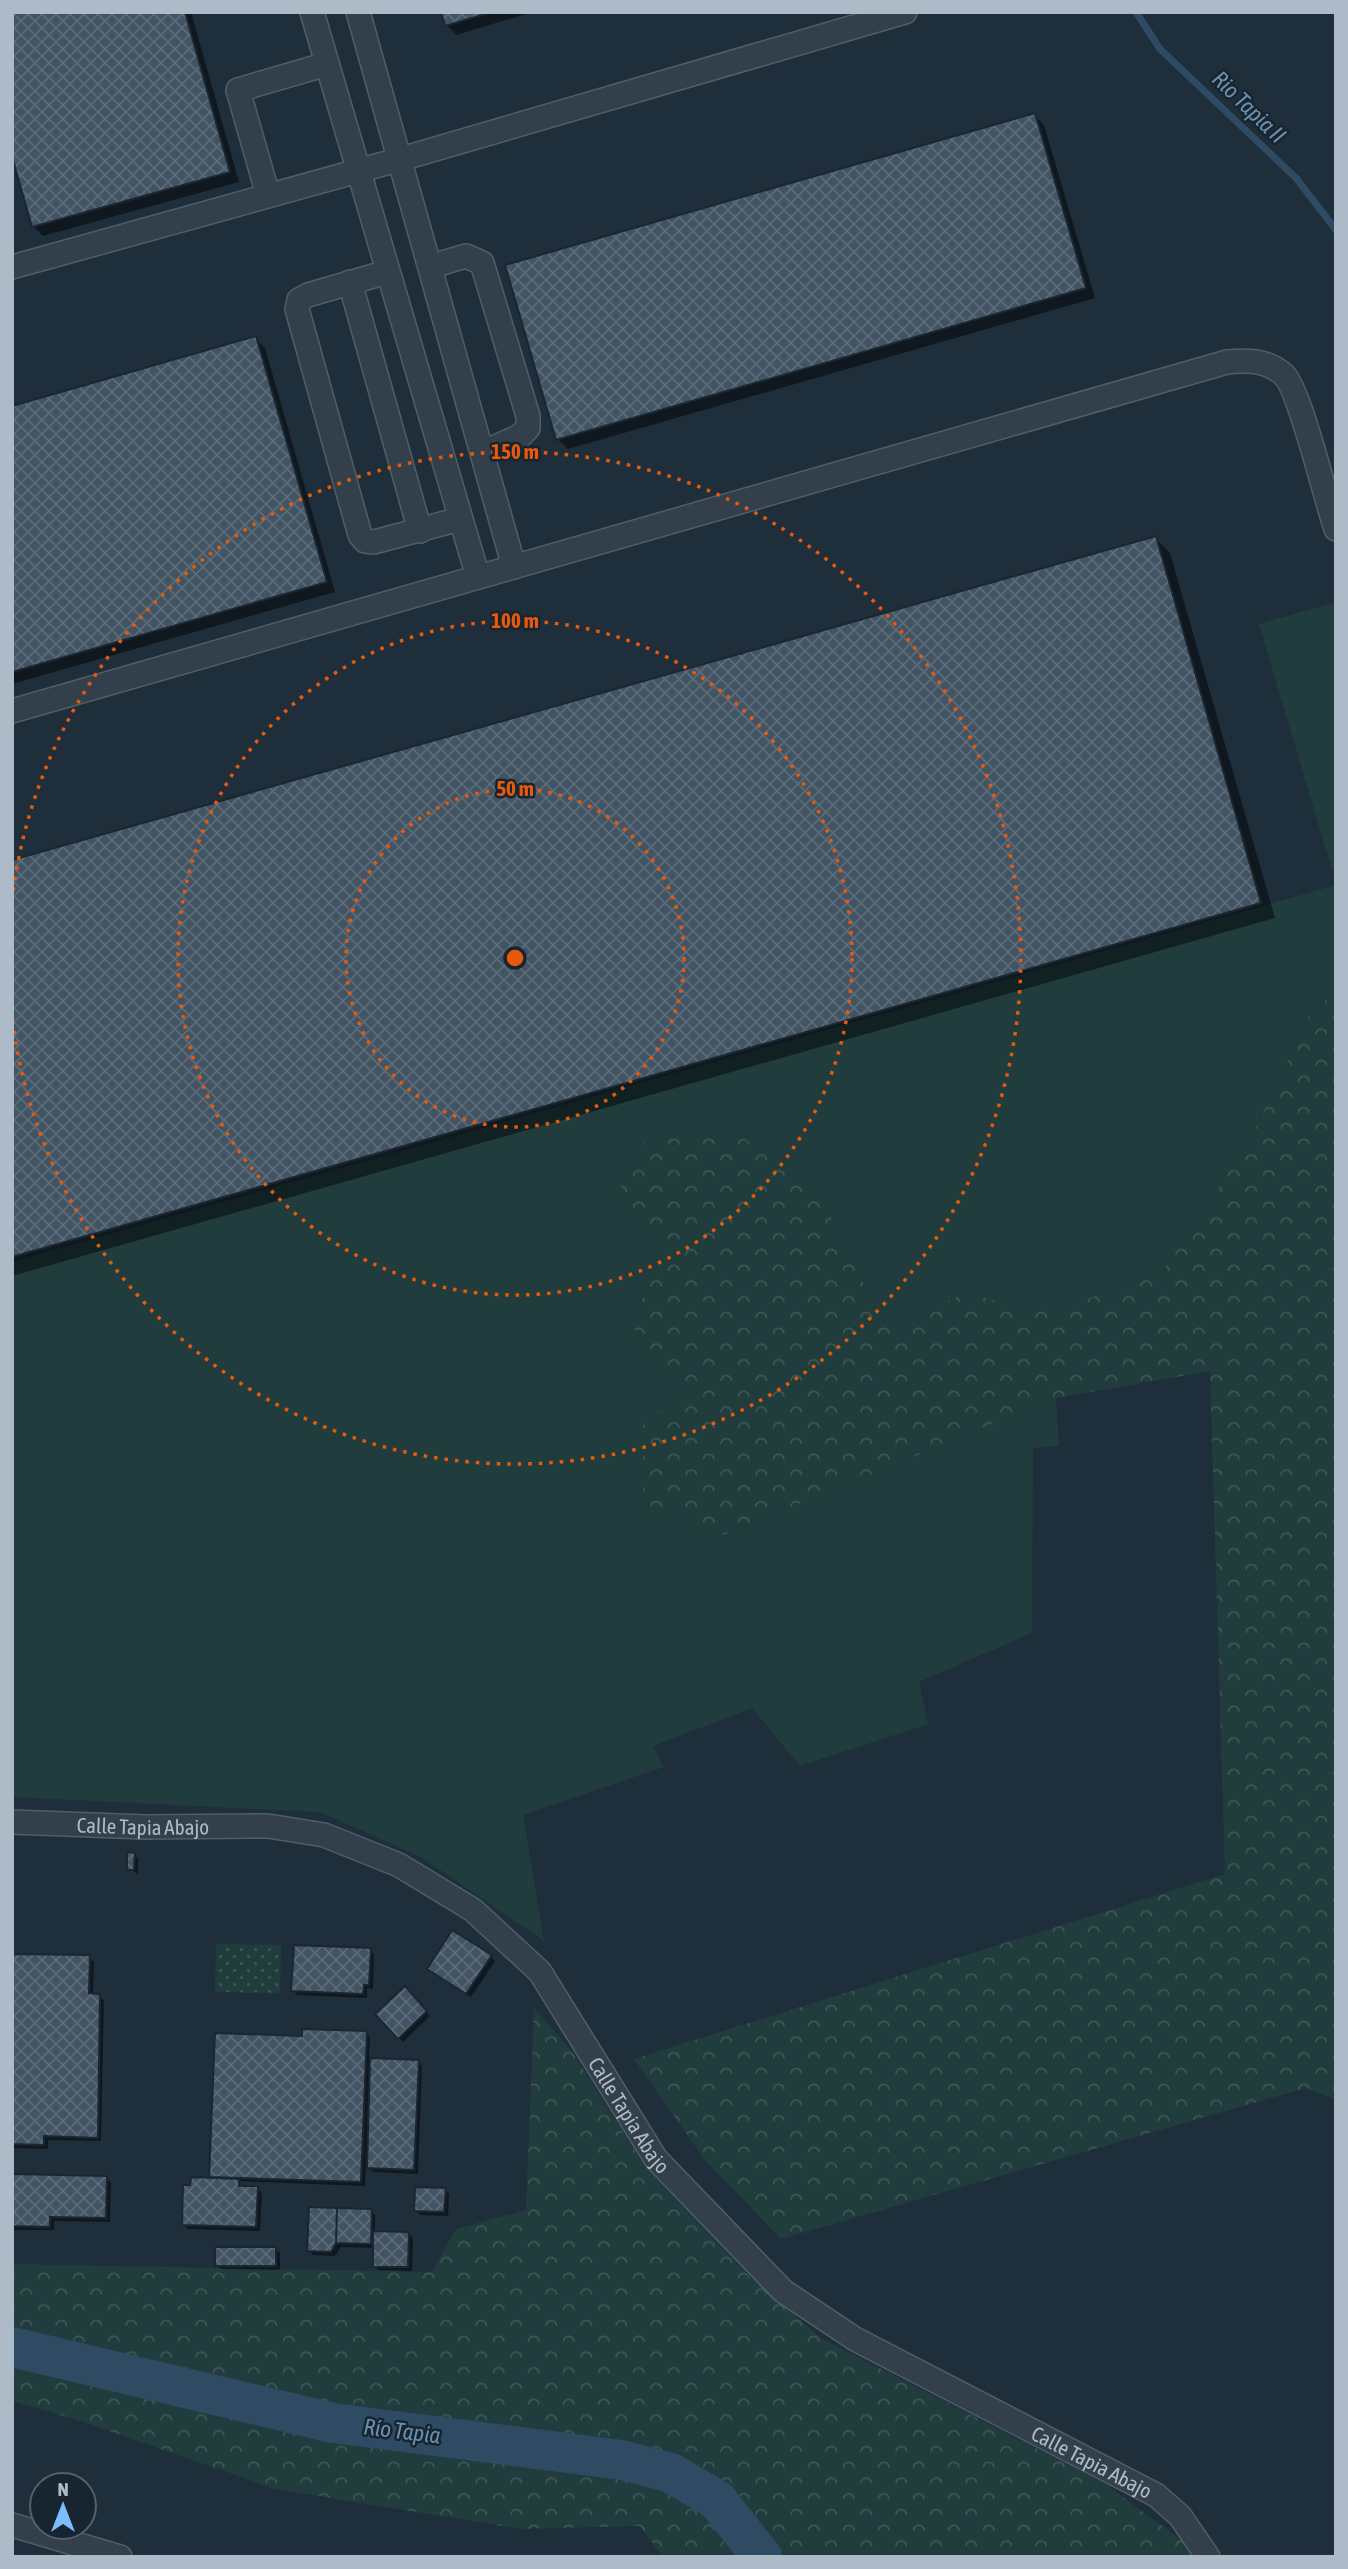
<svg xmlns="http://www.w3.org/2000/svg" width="1348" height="2569" viewBox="0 0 1348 2569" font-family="'Asap Condensed',sans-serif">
<defs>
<pattern id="forest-crowns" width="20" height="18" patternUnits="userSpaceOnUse" patternTransform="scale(1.75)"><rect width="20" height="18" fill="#213c3c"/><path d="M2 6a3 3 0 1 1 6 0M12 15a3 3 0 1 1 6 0" fill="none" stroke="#3f5657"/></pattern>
<pattern id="park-dots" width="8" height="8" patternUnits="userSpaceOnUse" patternTransform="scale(1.75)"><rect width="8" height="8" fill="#213c3c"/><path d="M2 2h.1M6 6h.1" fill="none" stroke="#3f5657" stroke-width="1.8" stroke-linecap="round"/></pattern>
<pattern id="building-cross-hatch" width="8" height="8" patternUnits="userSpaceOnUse" patternTransform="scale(1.75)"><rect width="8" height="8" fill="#425463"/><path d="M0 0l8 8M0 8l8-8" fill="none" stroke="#5b6b78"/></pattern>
</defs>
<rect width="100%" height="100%" fill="#1f2e3b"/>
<path fill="#213c3c" d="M1336,602v282l-77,-260z
M1336,885v110l-23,12 -63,133 -88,132 -108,40 -90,-18 -78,34 -72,-145 -196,10 49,51 -36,80 53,73 40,138 332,-137 3,48 -26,2 -1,185 -113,49 9,42 -128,42 -48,-58 -99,38 11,21 -141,48 21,126 -123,-84 -101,-45 -308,-15v-535z"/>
<path fill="url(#forest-crowns)" d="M1336,995v1105l-30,-12 -525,151 -76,-79 -71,-101 591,-185 -15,-503 -154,27 -332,137 -81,-32v-80l41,-26 -53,-73 36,-80 -49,-51 27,-52 87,-10 82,52 72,145 78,-34 90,17 108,-39 88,-132 63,-133z
M534,2008l37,42 75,118 104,109 71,61 283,145 84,62 6,12h-531l-23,-31 -119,3 -246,-40 -194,-68 -69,-20v-137l420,8 24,-43 70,-19z"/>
<path fill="url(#park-dots)" d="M216,1944l65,1 -1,48 -65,-1z"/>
<path fill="#0007" d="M12,12h179l48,170 -196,54 -10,-10z
M443,12h90l-77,23 -9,-10z
M1034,115l10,10 51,173 -527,151 -10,-10z
M255,338l10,10 70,244 -323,92v-277z
M1155,538l15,15 105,365 -1263,358v-414z
M134,1854l4,5v15l-9,-5z
M370,1950l4,4 -1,35 -6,-1v10l-70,-3 -4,-5z
M12,1956l77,1 5,5 -1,33 11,5 -3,141 -53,-1v9l-36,-1z
M490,1956l5,5 -24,36 -38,-24z
M405,1989l25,27 -27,26 -25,-28z
M366,2033l4,4 -1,22 49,2 4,5 -4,108 -45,-2 -7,-7 -1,21 -127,-5 4,7h15l5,5 -2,38 -72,-2 -5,-5 32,-44 -4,-4 93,-138z
M12,2176l94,2 5,4 -1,40 -56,-1v9h-42z
M445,2190l4,4 -1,22 -28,-1 -4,-5z
M371,2211l4,4v18h33l5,5 -1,33 -33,-1 -5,-4v-18l-33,-1 -6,9 -22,-1 -4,-5z
M276,2249l4,4v17l-59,-1 -4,-4z"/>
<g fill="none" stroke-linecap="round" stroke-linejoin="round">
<path stroke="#2f4b63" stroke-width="7" d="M1136,12l24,37 136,129 40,52"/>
<path stroke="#2f4b63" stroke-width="40" d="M12,2347l321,76 289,37 49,13 46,27 45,57"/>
</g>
<path fill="url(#building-cross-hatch)" stroke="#1a2732" stroke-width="2" d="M12,12h173l45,160 -198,55 -20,-70z
M441,12h51l-47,14z
M1035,113l51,175 -530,152 -51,-175z
M256,336l71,246 -315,90v-266z
M1156,536l105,367 -1249,354v-397z
M127,1852l8,1 -1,17h-7z
M452,1930l40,25 -26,39 -39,-25z
M294,1945l77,3 -2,37h-5l-1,9 -72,-3z
M12,1954l78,1 -1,38 11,1 -2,144 -54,-2v9l-32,-1z
M405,1986l22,25 -29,28 -23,-25z
M302,2029l65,2 -6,151 -152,-5 6,-144 87,3z
M370,2058l49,2 -5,110 -47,-2z
M12,2174l95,2 -1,42 -56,-1v10l-38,-1z
M191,2177l48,2v7h19l-2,41 -74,-2 1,-40h7z
M415,2187l31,1 -2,24 -30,-1z
M309,2207l28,1 -1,35 -5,9 -24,-1z
M337,2208l35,1 -1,35 -35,-1z
M373,2231l36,1 -1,35h-35z
M215,2247h61v19h-61z"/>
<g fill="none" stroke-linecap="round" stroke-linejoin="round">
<defs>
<g id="minor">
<path d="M312,12l166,565"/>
<path d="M358,12l156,555"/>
<path d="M268,195l-30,-105 89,-26"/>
<path d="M432,266l34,-10 16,7 46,153v12l-8,8 -38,17"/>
<path d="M12,267l389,-108 504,-147"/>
<path d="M387,272l-79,23 -9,5 -2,9 63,226 5,6 9,1 86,-23"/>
<path d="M350,282l70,249"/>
<path d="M12,711l1215,-349c22,-2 39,-2 56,12 17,14 43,128 53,155"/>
<path id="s1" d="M12,1822l133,5 123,-1 56,9 75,30 74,45 67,62 116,187 127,132 72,48 301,156 24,21 28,41"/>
<path d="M12,2525l108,32"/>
</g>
</defs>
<use href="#minor" stroke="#505e69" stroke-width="26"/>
<use href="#minor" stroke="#33404b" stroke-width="23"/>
</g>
<g fill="none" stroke="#e8590c" stroke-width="3.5" stroke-dasharray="3.5 7">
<circle cx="515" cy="958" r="169"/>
<circle cx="515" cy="958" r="337"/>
<path d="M12 901A506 506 0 1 1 12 1015"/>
</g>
<g text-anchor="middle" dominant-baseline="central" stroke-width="5" stroke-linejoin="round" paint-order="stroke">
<g font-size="21" fill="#adbbc8" stroke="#182530">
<text stroke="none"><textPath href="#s1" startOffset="131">Calle Tapia Abajo</textPath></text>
<text stroke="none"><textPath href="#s1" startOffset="740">Calle Tapia Abajo</textPath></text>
<text stroke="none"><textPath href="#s1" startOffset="1328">Calle Tapia Abajo</textPath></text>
</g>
<g font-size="23" font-style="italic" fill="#6a90af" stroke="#182530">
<text transform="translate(1249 107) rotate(44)">Rio Tapia II</text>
<text transform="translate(402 2431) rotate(7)">Río Tapia</text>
</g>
</g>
<circle cx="515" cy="958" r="10" fill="#e8590c" stroke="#182530" stroke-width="3.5"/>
<g font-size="21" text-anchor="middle" font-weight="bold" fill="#e8590c" stroke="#182530" stroke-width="5" stroke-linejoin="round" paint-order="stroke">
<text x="515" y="459">150 m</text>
<text x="515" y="628">100 m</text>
<text x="515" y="796">50 m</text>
</g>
<rect width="1348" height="2569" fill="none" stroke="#adbbc8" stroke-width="28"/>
<g transform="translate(63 2506)"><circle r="33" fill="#182530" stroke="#54616d" stroke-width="2"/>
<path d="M0-5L12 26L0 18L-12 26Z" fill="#7bbeff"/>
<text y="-10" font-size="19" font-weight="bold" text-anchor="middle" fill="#adbbc8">N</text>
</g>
</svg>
